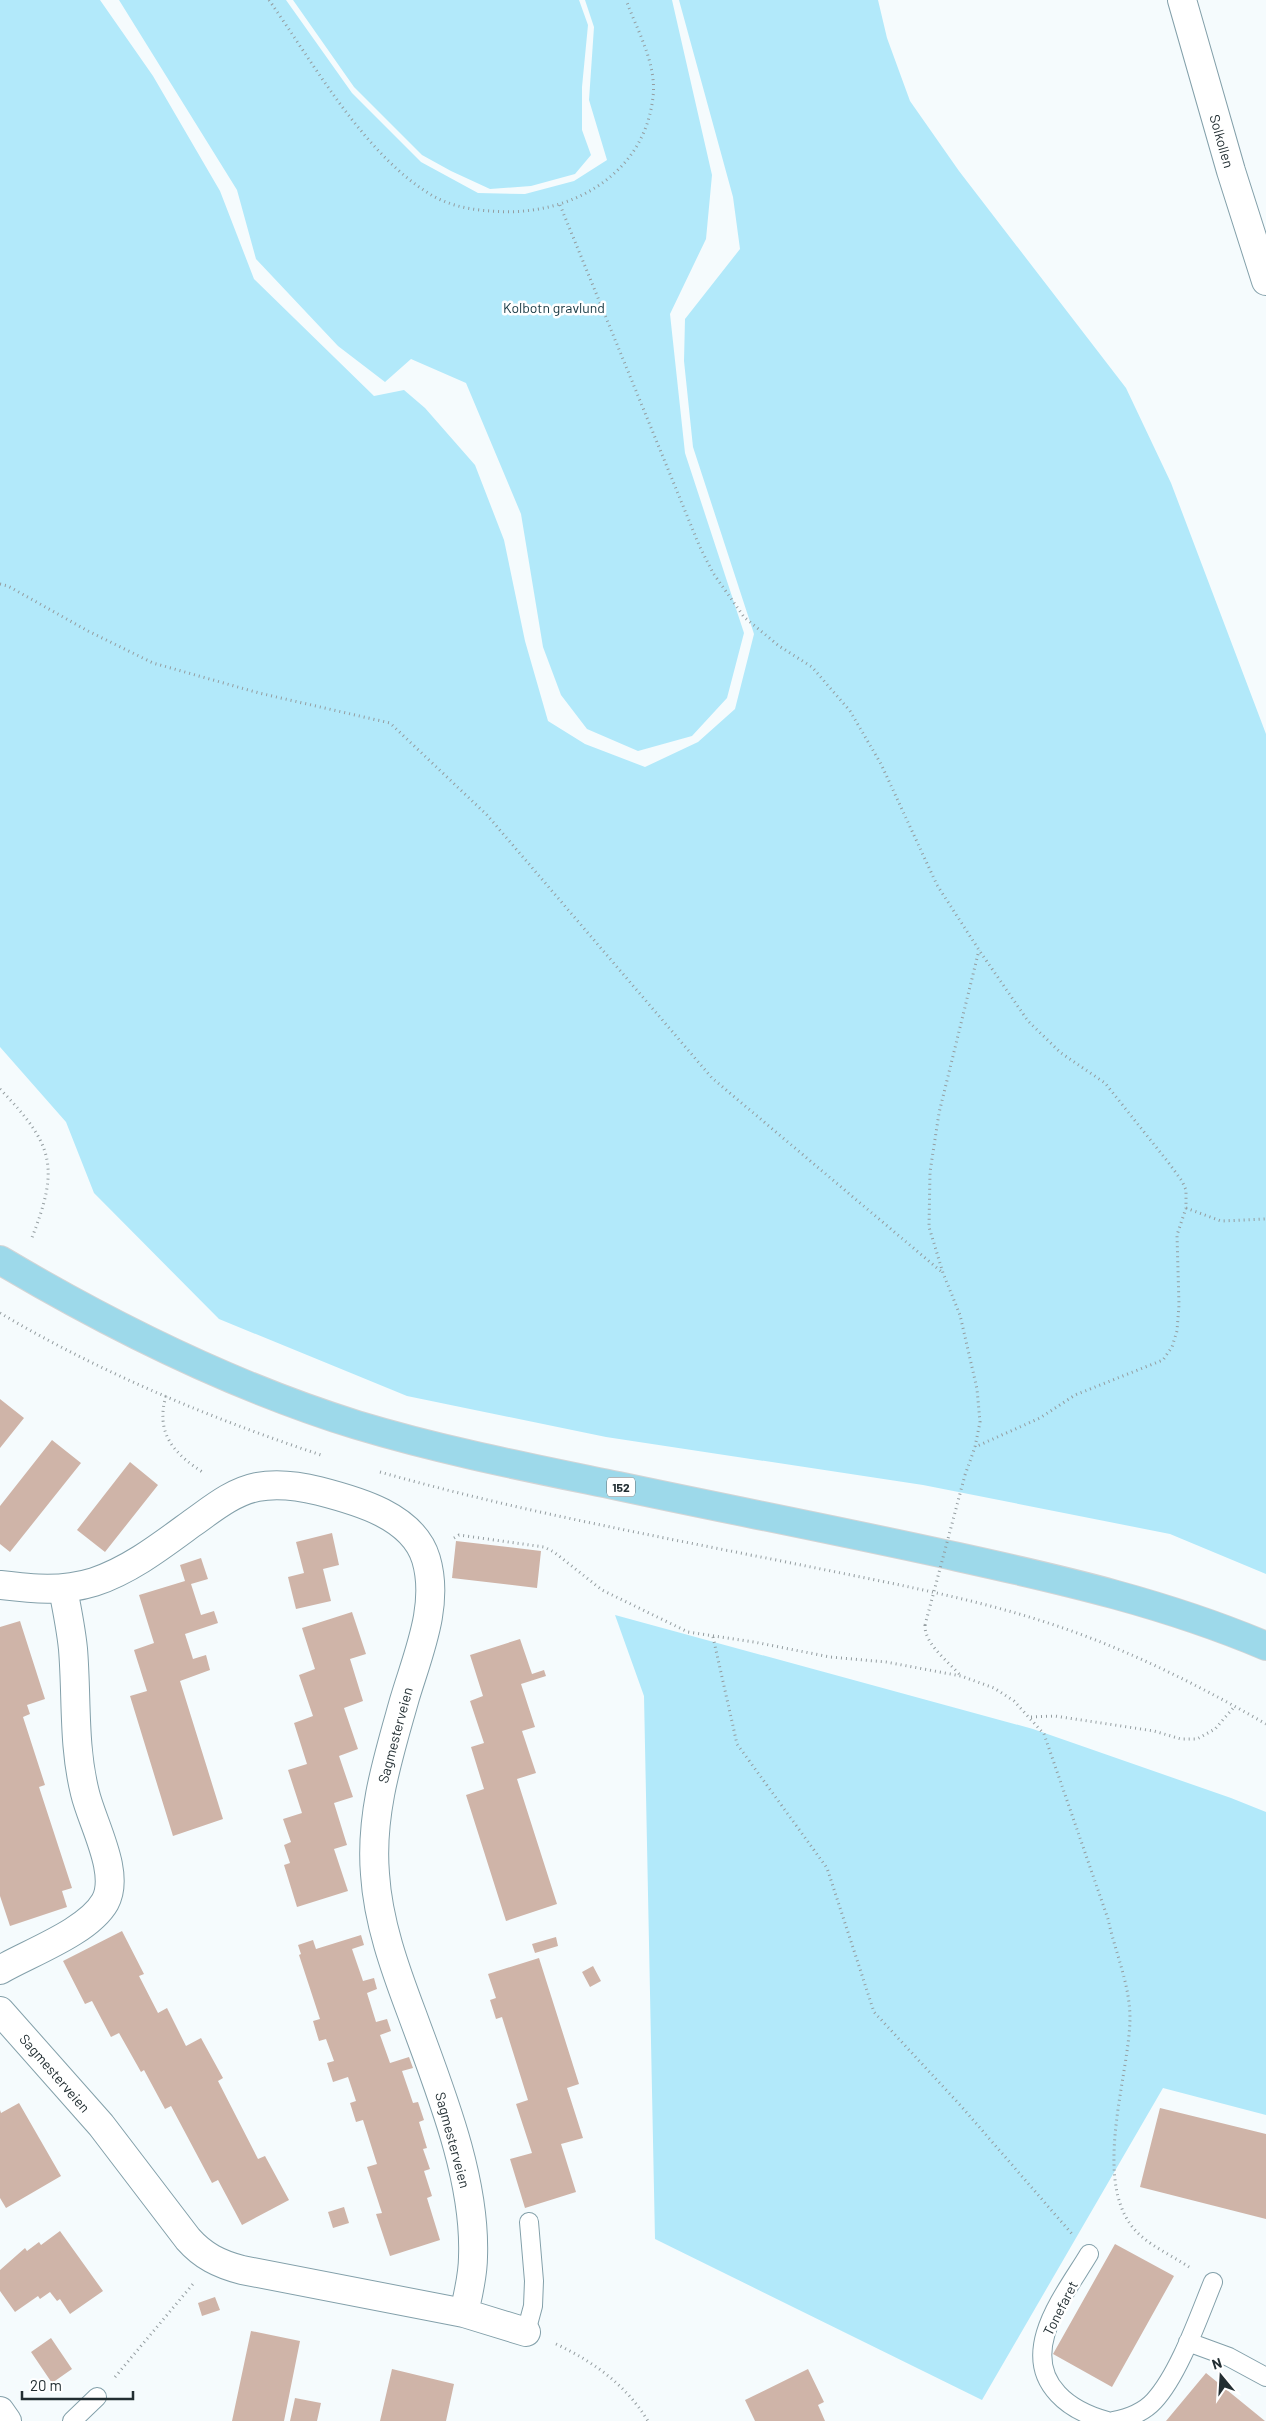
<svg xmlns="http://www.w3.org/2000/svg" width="1266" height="2421" viewBox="0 0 1266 2421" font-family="Barlow,sans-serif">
<rect width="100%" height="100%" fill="#f5fbfd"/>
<path fill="#b2e9fa" d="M0,0h100l53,76 67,115 34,88 120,117 30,-6 21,18 50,57 29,75 21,101 23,80 37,23 60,23 53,-25 37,-33 19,-75 -61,-187 -9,-86 1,-42 55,-70 -7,-52 -54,-197h199l9,38 23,63 49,70 167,217 45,95 95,251v840l-96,-40 -247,-49 -317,-48 -199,-41 -188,-77 -125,-126 -28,-71 -66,-75z
M119,0h167l66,93 69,69 57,31 47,1 49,-13 33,-21 -18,-60 5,-73 -9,-27h87l40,175 -6,64 -36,75 15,139 59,180 -17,65 -35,38 -54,15 -51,-22 -26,-34 -18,-48 -22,-133 -55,-131 -55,-24 -26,23 -47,-36 -82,-87 -19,-69z
M293,0h286l9,25 -6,62v43l9,25 -16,19 -44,12 -41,3 -39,-18 -29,-16 -68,-68z
M615,1615l418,114 198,69 35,14v303l-103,-27 -181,312 -327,-161 -11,-543z"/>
<path fill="#cfb4a8" d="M0,1399l24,19 -24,30z
M52,1440l29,23 -71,89 -10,-8v-38z
M130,1462l28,23 -53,67 -28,-22z
M332,1533l7,32 -16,4 8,32 -35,8 -8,-32 16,-4 -8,-31z
M456,1541l85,10 -4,37 -85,-10z
M201,1558l7,21 -17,5 10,31 13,-4 4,12 -33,11 8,25 13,-4 4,15 -30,11 43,138 -50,17 -43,-140 17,-5 -13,-41 20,-7 -15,-48 46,-14 -5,-16z
M352,1612l14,42 -16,5 13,42 -19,7 14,41 -19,7 14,41 -19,6 13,42 -13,4 14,42 -51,16 -13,-42 6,-2 -6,-18 7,-3 -8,-23 19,-6 -14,-43 19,-6 -13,-41 19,-7 -14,-41 16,-6 -13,-41z
M20,1621l25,78 -18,6 3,9 -7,3 22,68 -6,2 33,101 -10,3 5,16 -57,19 -10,-30v-269z
M520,1639l12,35 12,-4 2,6 -25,8 14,43 -13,4 14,42 -19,6 40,125 -51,17 -40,-126 18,-6 -13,-42 13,-4 -14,-42 13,-5 -13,-41z
M122,1931l22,43 -5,2 19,37 9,-5 19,38 15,-8 22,40 -5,3 40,78 7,-3 24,44 -47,25 -24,-45 -6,3 -41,-77 -6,3 -21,-39 -3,2 -22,-39 -8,4 -19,-36 -7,3 -22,-43z
M361,1935l3,10 -12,4 11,32 11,-3 3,11 -10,4 9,29 11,-3 4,12 -11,4 10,28 19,-6 4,11 -11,3 11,32 5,-1 6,18 -5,2 8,26 -4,1 7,20 -6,2 8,25 -5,2 13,42 -50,16 -14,-42 6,-1 -15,-46 10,-3 -14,-44 -7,2 -6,-19 6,-2 -8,-24 -15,5 -6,-19 7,-2 -8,-22 -7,2 -6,-20 7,-2 -21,-64 2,-1 -3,-9 15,-5 3,9z
M556,1937l2,9 -23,7 -3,-9z
M539,1958l40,126 -12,4 16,50 -22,6 15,48 -51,16 -15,-49 22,-6 -16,-49 12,-4 -26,-83 -6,2 -6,-19 6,-2 -8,-24z
M593,1966l8,15 -11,6 -8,-15z
M19,2103l42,73 -55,32 -6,-10v-88l1,3z
M1160,2108l106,26v85l-126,-32z
M344,2207l5,16 -16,5 -5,-16z
M60,2231l43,60 -33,23 -10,-15 -3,2 -7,-9 -10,7 -2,-3 -23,16 -15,-21v-21l25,-22 2,3 12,-9 2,3z
M1115,2244l59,32 -62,111 -59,-33z
M215,2297l5,13 -18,6 -4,-13z
M251,2331l49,10 -16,80h-52z
M51,2338l21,31 -20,14 -21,-31z
M392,2369l62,15 -8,37h-66z
M808,2369l16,33 -6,3 7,16h-70l-10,-21z
M1206,2373l32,26 27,22h-99z
M295,2398l26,5 -4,18h-27z"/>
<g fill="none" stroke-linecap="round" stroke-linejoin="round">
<defs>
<path id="service" d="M1089,2254c-23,39 -72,97 -31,140 13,14 31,22 49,27
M526,2332l7,-26 1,-25 -5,-59
M1188,2342l41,15 37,20
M72,2421l25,-24
M1113,2421c16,-3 30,-8 41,-20 25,-27 45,-85 59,-119"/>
<path id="minor" d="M1182,0l49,171 35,110
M0,1585c33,4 62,7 94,-3 36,-12 67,-36 97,-58 20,-14 41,-32 66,-37 20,-4 42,-1 62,4 39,10 94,25 107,68 14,47 -9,97 -22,142 -16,57 -34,113 -29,173 3,48 20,95 37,140 27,74 64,163 61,243 0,19 -5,38 -9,56
M0,1970c29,-17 88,-38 105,-68 16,-29 -13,-79 -20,-109 -12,-48 -8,-95 -12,-144 -2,-20 -6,-40 -10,-60
M0,2011l101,114 87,114c15,17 31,25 54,31l222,43 62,19
M0,2411l7,10"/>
<path id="primary" d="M0,1260c113,67 231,126 357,165 86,26 174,43 261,61 113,24 227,46 340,71 105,23 209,47 308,89"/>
</defs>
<use href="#service" stroke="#83a0aa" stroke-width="20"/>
<use href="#minor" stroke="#83a0aa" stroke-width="30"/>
<use href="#primary" stroke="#d3d5d6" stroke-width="30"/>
<path stroke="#949da0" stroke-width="3" stroke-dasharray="1 4" stroke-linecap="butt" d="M269,0c45,64 96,156 164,196 18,10 39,14 58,15 74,7 153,-33 162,-114 4,-33 -16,-67 -27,-97
M560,205l139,340 14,28 31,44 35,29 33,21 38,44 31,53 56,121 42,65 49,71 33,32 44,30 63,79 14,19 4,9v18l-9,27 2,70 -2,26 -5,16 -9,13 -88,35 -35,23 -65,29
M0,584l8,2 80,45 65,32 106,30 131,30 97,92 225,263 231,195
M0,1089c54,56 60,78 31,151
M1186,1208l35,13 45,-2
M0,1313c101,60 210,105 321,142
M166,1396c-11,37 8,58 38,77
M380,1472c144,41 293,67 441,97 74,15 149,29 221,52 79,25 153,62 224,103
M965,1475l10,-28 5,-25 -3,-33 -17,-74 -17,-42 -14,-46 1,-55 9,-59 40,-163
M454,1538l5,-3 85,12 10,5 48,38 86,42 66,10 76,15 56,5 75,14 33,12 20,13 30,33 64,185c7,33 22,65 22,100 -1,60 -42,171 11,217 14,12 33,21 48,31
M925,1625c-1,19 25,38 36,51
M713,1637l24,107 90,124 47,144 87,94 111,128
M1031,1717l24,-1 99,15 27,8h16l18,-10 20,-23
M556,2344c38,18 70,41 92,77
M115,2377l78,-93"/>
<use href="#service" stroke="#fff" stroke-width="18"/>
<use href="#minor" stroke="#fff" stroke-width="28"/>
<use href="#primary" stroke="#9dd9ea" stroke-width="28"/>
<path stroke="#949da0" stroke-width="3" stroke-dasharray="1 4" stroke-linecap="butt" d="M925,1625l40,-150"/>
</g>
<g text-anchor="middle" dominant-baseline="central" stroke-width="5" stroke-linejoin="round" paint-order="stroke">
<rect fill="#fff" stroke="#646d70" stroke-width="1" x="607" y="1477.5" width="28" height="19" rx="4"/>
<g font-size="12" font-weight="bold" fill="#222e32">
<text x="621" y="1487">152</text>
</g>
<g font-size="14" fill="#222e32" stroke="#fff">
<text transform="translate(1222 141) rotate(74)">Solkollen</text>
<text transform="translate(395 1735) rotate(-75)">Sagmesterveien</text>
<text transform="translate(55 2073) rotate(49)">Sagmesterveien</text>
<text transform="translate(453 2140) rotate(75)">Sagmesterveien</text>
<text transform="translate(1060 2308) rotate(-63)">Tonefaret</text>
</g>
<g font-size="14" fill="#173943" stroke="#fff">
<text x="554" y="307">Kolbotn gravlund</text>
</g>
</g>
<g transform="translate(1221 2376) rotate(342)" stroke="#ffffff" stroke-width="4" paint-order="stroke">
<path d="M0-4L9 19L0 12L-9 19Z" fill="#222e32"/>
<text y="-8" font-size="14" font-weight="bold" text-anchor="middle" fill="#222e32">N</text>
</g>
<path d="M22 2391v8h111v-8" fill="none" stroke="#222e32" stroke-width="2.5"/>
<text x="30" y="2391" font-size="15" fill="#222e32" stroke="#ffffff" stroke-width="4" paint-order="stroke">20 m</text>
</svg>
